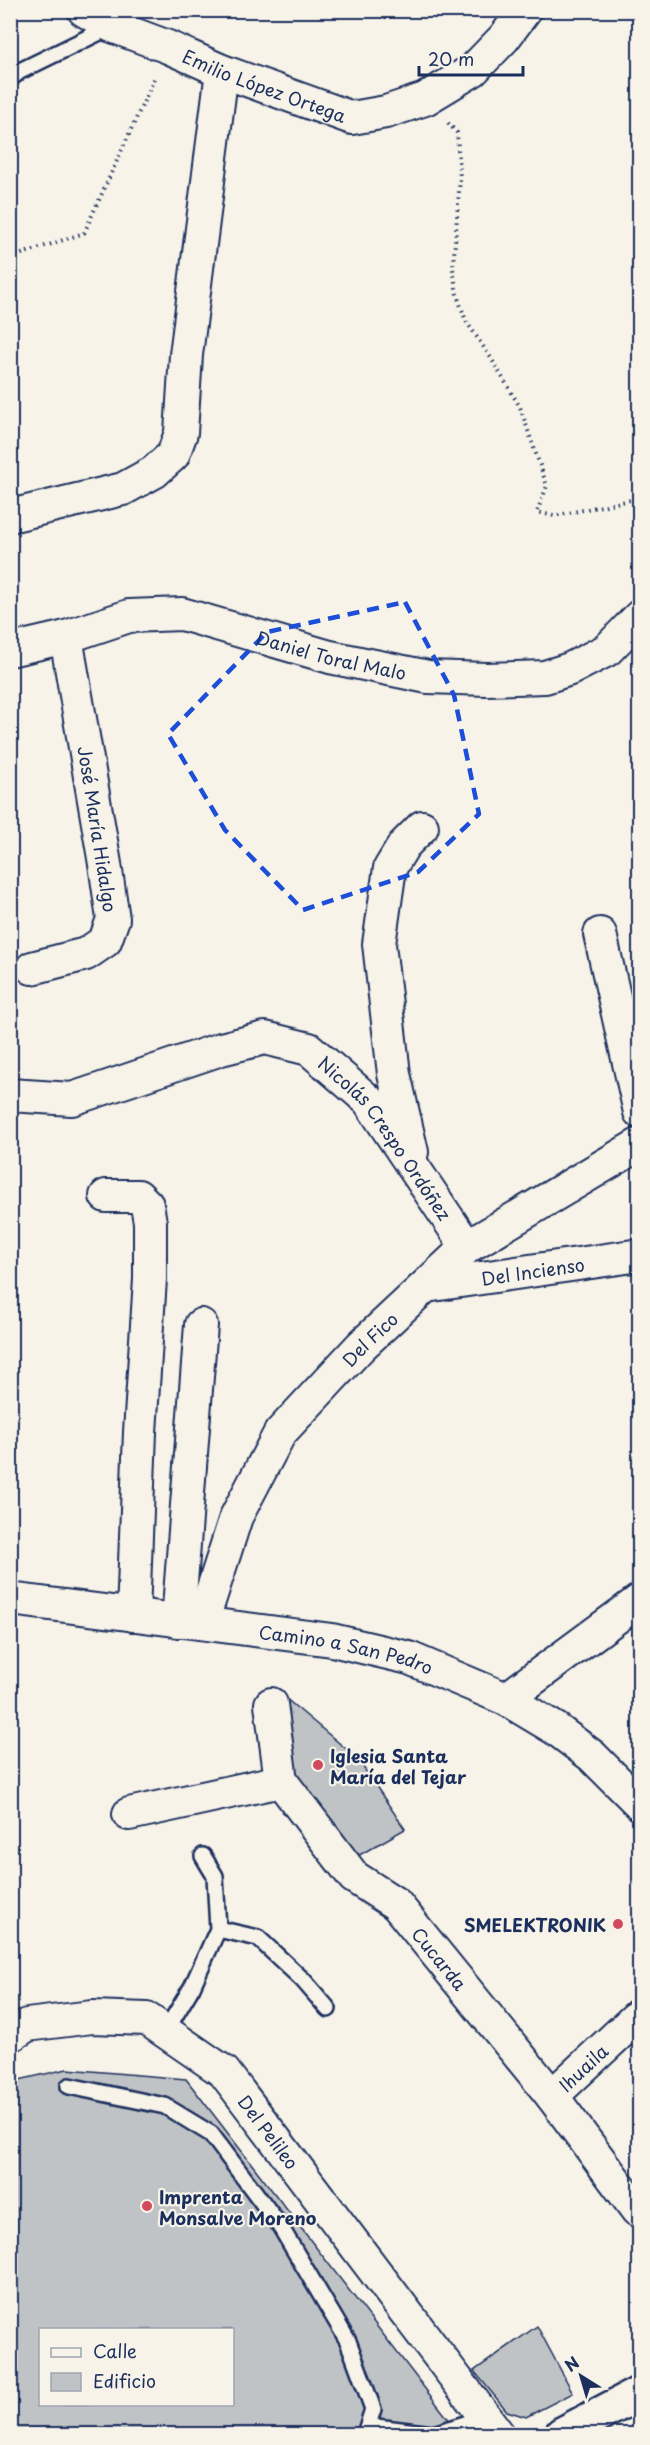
<svg xmlns="http://www.w3.org/2000/svg" width="650" height="2445" viewBox="0 0 650 2445" font-family="'Playpen Sans',sans-serif">
<rect width="100%" height="100%" fill="#f7f3e8"/>
<filter id="ink" filterUnits="userSpaceOnUse"><feTurbulence type="fractalNoise" baseFrequency=".0167" numOctaves="2"/><feDisplacementMap in="SourceGraphic" scale="12" xChannelSelector="R" yChannelSelector="G"/><feConvolveMatrix kernelMatrix="1 2 1 2 8 2 1 2 1" color-interpolation-filters="sRGB"/></filter>
<g filter="url(#ink)">
<path fill="#c0c3c5" stroke="#1b2f5e" stroke-width="1.5" fill-rule="evenodd" d="M284,1697l73,61 48,71 -49,28 -62,-84z
M67,2069l119,10 274,355h-450v-352zM40,2330h192v74h-192z
M537,2326l36,67 -47,24 -19,-6 -33,-40z"/>
<g fill="none" stroke-linecap="round" stroke-linejoin="round">
<defs>
<path id="lane" d="M10,79l10,-8 92,-45
M218,1929l40,9 45,42 25,29
M165,2032l27,-45 26,-58 -3,-53 -12,-20
M69,2086l96,20 46,28 69,92 68,115 25,68 -8,25
M368,2426l65,8
M433,2434l52,-16"/>
<g id="street">
<path id="s1" d="M84,10l28,16 56,21 54,24 130,47 34,-6 39,-13 48,-29 31,-32 21,-28"/>
<path d="M10,516l113,-27 31,-17 19,-17 8,-22 5,-78 36,-284"/>
<path id="s2" d="M10,650l56,-13 63,-21 53,-2 148,43 98,20 59,2 58,-2 25,-8 37,-19 33,-34"/>
<path d="M600,934l40,178"/>
<path d="M32,968l54,-14 19,-13 8,-22 -8,-55 -39,-227"/>
<path id="s3" d="M10,1095l62,4 149,-50 44,-11 44,11 60,52 98,146"/>
<path d="M412,1152l-18,-78 -15,-130 11,-76 14,-23 18,-18"/>
<path d="M106,1196h32l9,9 3,17v57l-10,153 -7,183"/>
<path id="s4" d="M426,1286l214,-31"/>
<path id="s5" d="M10,1599l322,41 77,18 97,41 50,30 36,27 48,48"/>
<path d="M178,1621l23,-296"/>
<path id="s6" d="M202,1623l34,-106 44,-84 81,-87 106,-99 173,-103"/>
<path d="M506,1699l134,-99"/>
<path id="s7" d="M271,1704l10,77 73,96 42,27 156,192 85,114"/>
<path d="M129,1814l152,-33"/>
<path id="s8" d="M10,2036l17,-11 65,-8 55,2 77,53 274,362"/>
<path id="s9" d="M552,2096l88,-82"/>
</g>
<path id="secondary" d="M562,2434l78,-41"/>
</defs>
<use href="#lane" stroke="#1b2f5e" stroke-width="20"/>
<use href="#street" stroke="#1b2f5e" stroke-width="36"/>
<use href="#secondary" stroke="#1b2f5e" stroke-width="38"/>
<path stroke="#1b2f5e" stroke-width="4" stroke-dasharray="1.5 4.5" stroke-linecap="butt" d="M448,123l9,10 3,45 -7,91 4,26 9,26 25,37 29,49 27,79 -10,26 17,4 86,-18
M10,258l74,-25 71,-156"/>
<use href="#lane" stroke="#f7f3e8" stroke-width="15"/>
<use href="#street" stroke="#f7f3e8" stroke-width="32"/>
<use href="#secondary" stroke="#f7f3e8" stroke-width="33"/>
</g>
</g>
<path fill="none" stroke="#1d4ed8" stroke-width="4.5" stroke-dasharray="12 8" stroke-linejoin="round" d="M405,602l49,93 25,119 -61,58 -115,38 -78,-80 -57,-96 99,-102z"/>
<g fill="#d1495b" stroke="#f7f3e8" stroke-width="2">
<circle cx="318" cy="1765" r="6"/>
<circle cx="618" cy="1924" r="6"/>
<circle cx="147" cy="2206" r="6"/>
</g>
<g text-anchor="middle" dominant-baseline="central" stroke-width="4.5" stroke-linejoin="round" paint-order="stroke">
<g font-size="18" fill="#1b2f5e" stroke="#f7f3e8">
<text stroke="none"><textPath href="#s1" startOffset="196">Emilio López Ortega</textPath></text>
<text stroke="none"><textPath href="#s2" startOffset="332">Daniel Toral Malo</textPath></text>
<text transform="translate(98 829) rotate(81)">José María Hidalgo</text>
<text stroke="none"><textPath href="#s3" startOffset="428">Nicolás Crespo Ordóñez</textPath></text>
<text stroke="none"><textPath href="#s4" startOffset="108">Del Incienso</textPath></text>
<text stroke="none"><textPath href="#s6" startOffset="336">Del Fico</textPath></text>
<text stroke="none"><textPath href="#s5" startOffset="340">Camino a San Pedro</textPath></text>
<text stroke="none"><textPath href="#s7" startOffset="318">Cucarda</textPath></text>
<text stroke="none"><textPath href="#s9" startOffset="42">Ihuaila</textPath></text>
<text stroke="none"><textPath href="#s8" startOffset="309">Del Pelileo</textPath></text>
</g>
<g font-size="18" font-weight="bold" fill="#1b2f5e" stroke="#f7f3e8" text-anchor="start">
<text x="330" y="1755">Iglesia Santa<tspan x="330" dy="21">María del Tejar</tspan></text>
<text x="606" y="1924" text-anchor="end">SMELEKTRONIK</text>
<text x="159" y="2196">Imprenta<tspan x="159" dy="21">Monsalve Moreno</tspan></text>
</g>
</g>
<rect width="650" height="2445" fill="none" stroke="#f7f3e8" stroke-width="36"/>
<rect x="18" y="18" width="614" height="2409" fill="none" stroke="#1b2f5e" stroke-width="2" filter="url(#ink)"/>
<rect x="39" y="2328" width="195" height="78" fill="#f7f3e8" stroke="#9fa5b1" stroke-width="1.5"/>
<rect x="51" y="2348" width="30" height="9" fill="#f7f3e8" stroke="#9fa5b1" stroke-width="1.5"/>
<text x="93" y="2358" font-size="18" fill="#1b2f5e">Calle</text>
<rect x="51" y="2373" width="30" height="18" fill="#c0c3c5" stroke="#9fa5b1" stroke-width="1.5"/>
<text x="93" y="2388" font-size="18" fill="#1b2f5e">Edificio</text>
<g transform="translate(581 2376) rotate(323)" stroke="#f7f3e8" stroke-width="4.5" paint-order="stroke">
<path d="M0-4.5L10 22L0 15L-10 22Z" fill="#1b2f5e"/>
<text y="-9" font-size="16" font-weight="bold" text-anchor="middle" fill="#1b2f5e">N</text>
</g>
<path d="M419 66v9h104v-9" fill="none" stroke="#1b2f5e" stroke-width="3"/>
<text x="428" y="66" font-size="18" fill="#1b2f5e" stroke="#f7f3e8" stroke-width="4.5" paint-order="stroke">20 m</text>
</svg>
